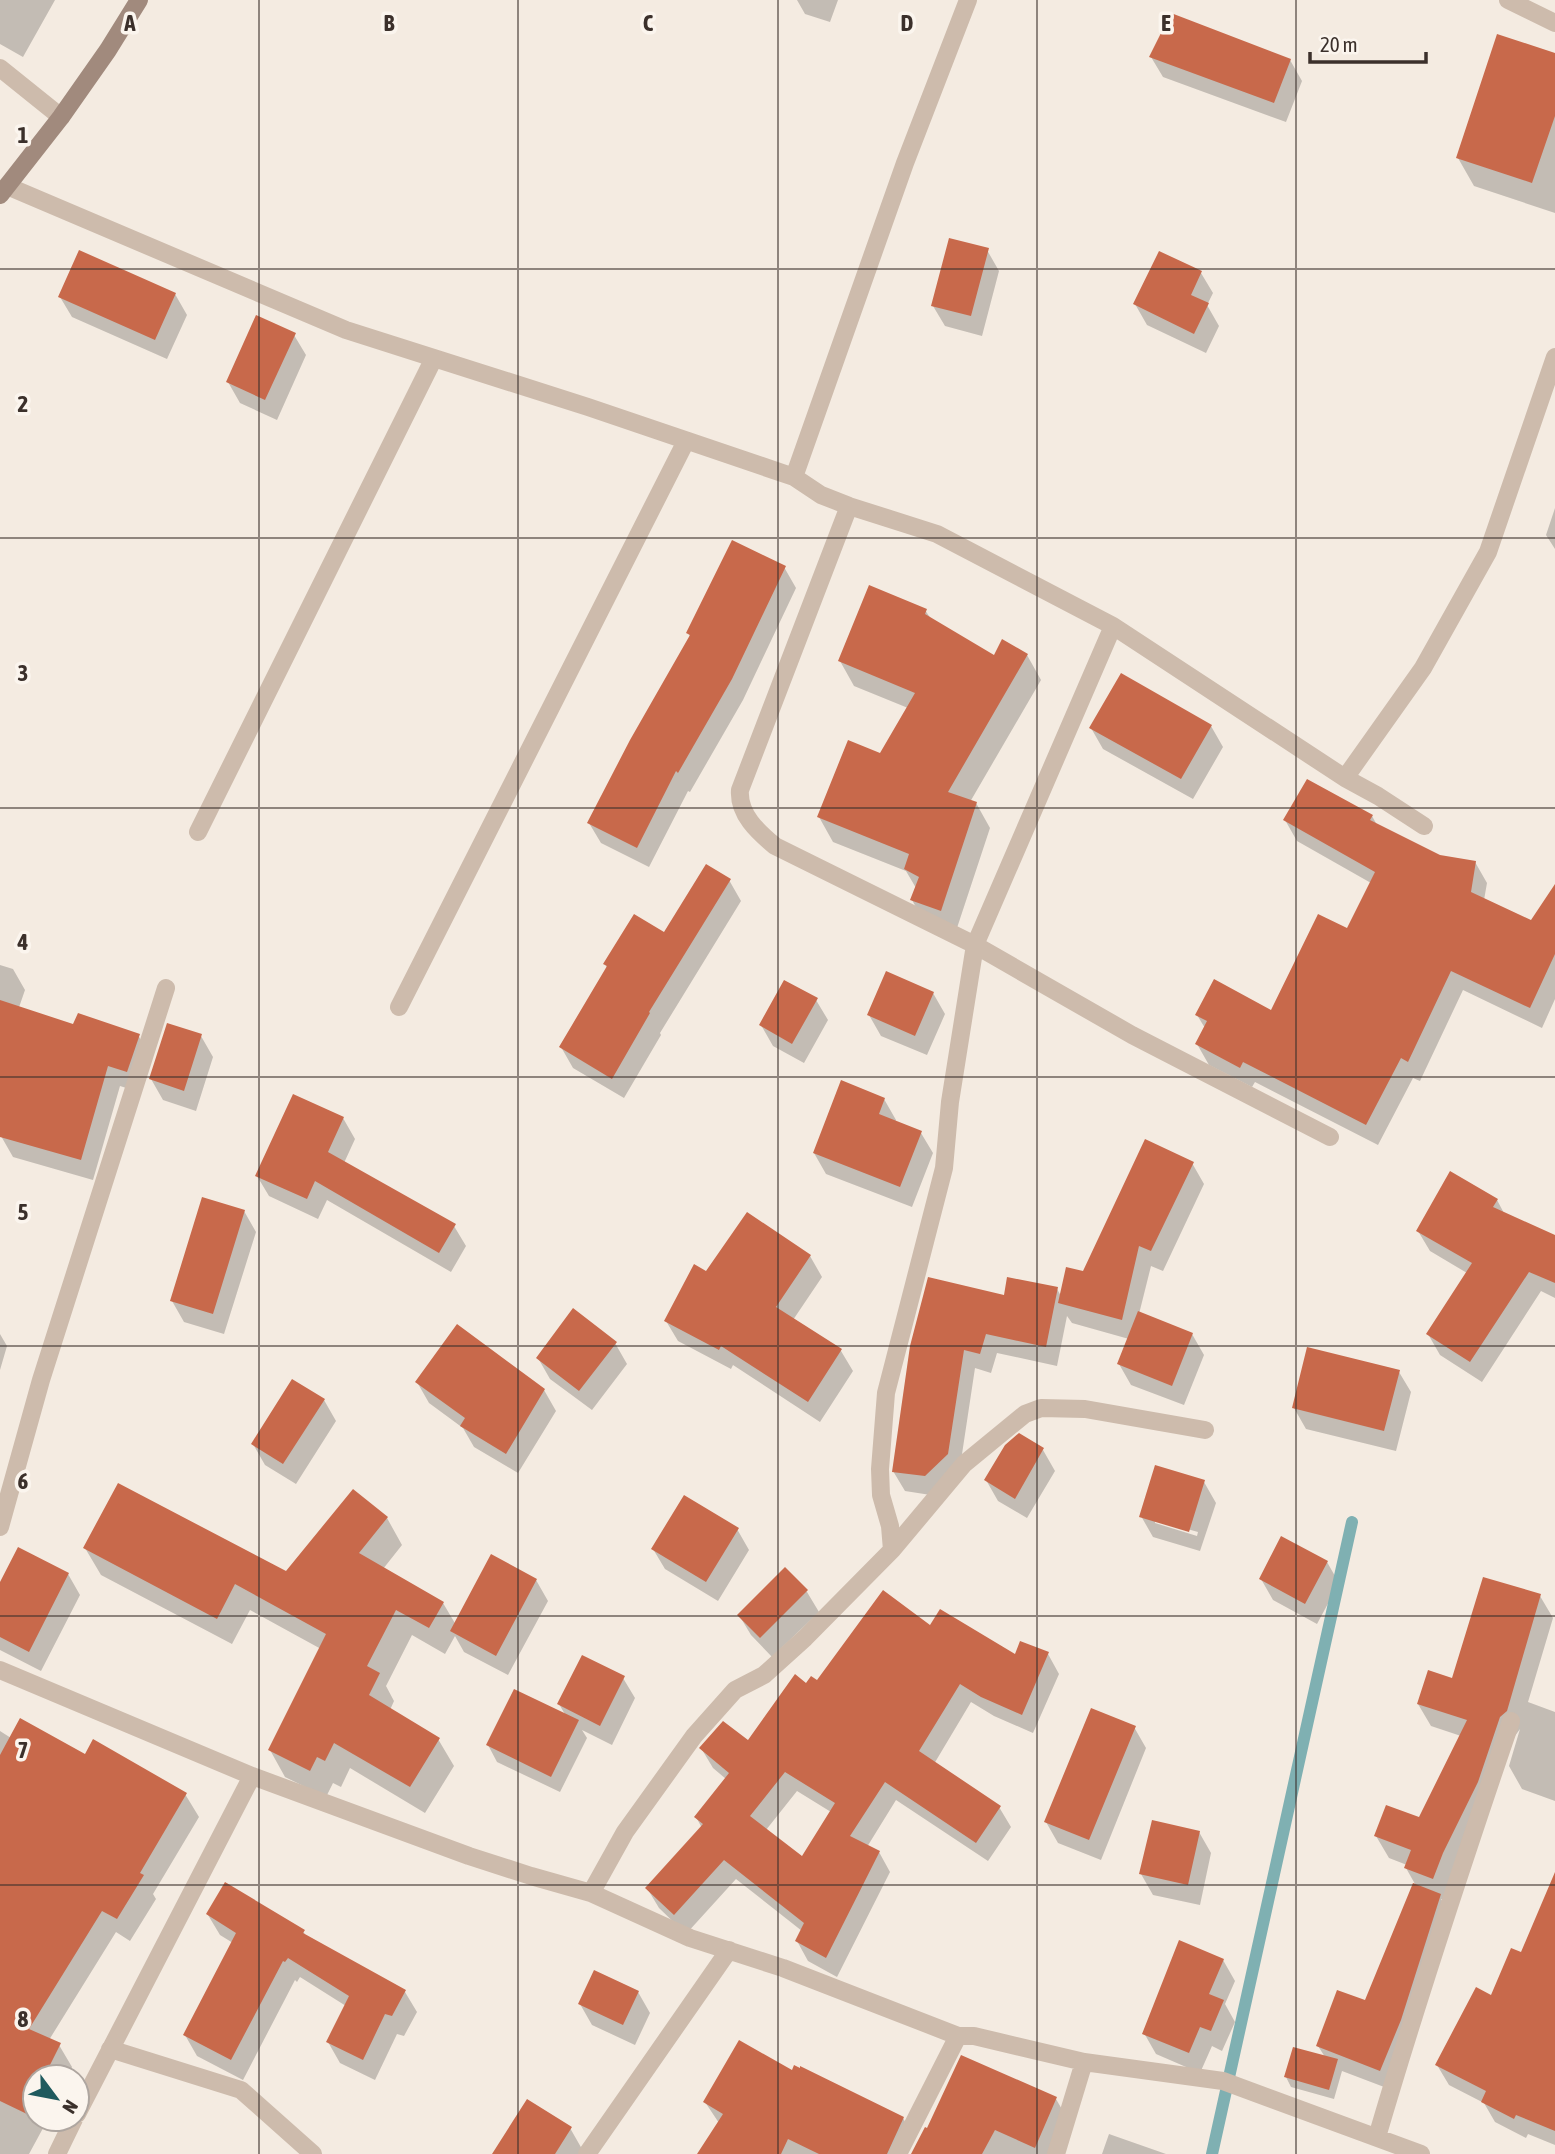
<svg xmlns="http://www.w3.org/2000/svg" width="1555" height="2154" viewBox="0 0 1555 2154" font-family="'Asap Condensed',sans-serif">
<rect width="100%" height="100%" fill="#f4ebe1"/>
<path fill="#0003" fill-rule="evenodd" d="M0,0h55l-32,57 -23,-13z
M797,0h41l-8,22 -25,-8z
M1555,54v159l-81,-27 -16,-28z
M1151,57l139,3 12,21 -16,41 -123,-45z
M987,250l12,21 -17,65 -37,-10 -12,-20z
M1201,273l12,20 -6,12 12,21 -13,27 -59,-28 -12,-21z
M175,294l12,21 -20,44 -95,-42 -12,-20z
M294,335l12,20 -29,65 -37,-17 -12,-21z
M1555,508v41l-9,-14z
M784,567l12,21 -53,112 -53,92 -2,-1 -39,76 -48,-24 -12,-20 102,-185 -3,-5z
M925,610l6,9 63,38 33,-2 14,25 -71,122 6,1 14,25 -35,106 -29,-9 -14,-25 4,-12 -10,-17 -73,-29 -14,-25 61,-62 28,-47 -54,-22 -14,-25z
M1211,726l12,21 -30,52 -90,-50 -12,-21z
M1372,816l5,9 63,32 35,5 12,21 -3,17 48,22 23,-35v112l-13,29 -79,-38 -43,91 -7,-3 -35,67 -123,-63 -3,5 -43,-22 -12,-21 8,-16 -8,-13 75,-3 76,-82 23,-47 -74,-42 -12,-21z
M729,880l12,21 -81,132 1,2 -37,63 -51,-30 -12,-21 46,-79 -2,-4 59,-29z
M0,965l13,4 12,21 -17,49 -8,-3z
M933,993l12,21 -18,41 -46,-19 -12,-21z
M816,1000l12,20 -24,43 -31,-17 -12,-21z
M74,1027l64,8 12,21 -11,36 -19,-6 -27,94 -80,-23 -12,-21z
M201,1036l12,21 -17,54 -33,-11 -12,-21z
M884,1099l12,21 -1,3 26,10 12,20 -21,54 -86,-33 -12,-21z
M343,1118l12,21 -11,24 110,63 12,20 -15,26 -124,-72 -9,19 -49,-23 -12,-20z
M1192,1163l12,21 -41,87 -12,-5 -12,48 53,20 12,21 -20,50 -53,-20 -12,-21 10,-25 -57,-16 -5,-7 -10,50 -60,-13 -6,20 -16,-5 -16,106 -22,22 -32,-5 -12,-20 19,-124 93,-50 52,-8 4,7z
M1497,1200l8,15 50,22v61l-14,-7 -59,91 -42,-27 -12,-21 39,-61 -37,-22 -12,-20z
M244,1211l12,21 -32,102 -40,-12 -12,-21z
M810,1256l12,21 -29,43 48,31 12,20 -33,51 -87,-57 -2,4 -53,-28 -12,-20 41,-48z
M0,1334l7,12 -7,24z
M615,1343l12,21 -35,46 -42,-31 -12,-21z
M1399,1372l12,20 -15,59 -90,-22 -12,-21z
M417,1382l127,8 12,21 -38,62 -44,-26 -11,-19 -34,-25z
M324,1400l12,21 -40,63 -31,-19 -12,-21z
M1043,1450l12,21 -28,47 -29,-17 -12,-21z
M1204,1482l12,21 -16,48 -47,-14 -12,-21zM1155,1520l43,12 -1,4 -42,-13z
M387,1518l15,27 -19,24 60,34 13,22 80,-45 12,21 -40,74 -44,-23 -9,-16 -10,18 -33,-19 -26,51 8,15 -4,9 48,29 16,27 -29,47 -75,-45 -9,19 -8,-4 -7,14 -41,-20 -15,-27 51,-101 -71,-39 -18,34 -131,-69 -16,-27 202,25z
M737,1529l12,21 -31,51 -53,-32 -12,-20z
M1327,1562l12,21 -22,41 -44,-24 -12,-21z
M785,1570l22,22 12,20 -47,45 -21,-22 -12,-20z
M68,1574l12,21 -39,76 -41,-21v-64z
M1540,1596l13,22 -25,84 27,10v89l-33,-12 -13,-23 11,-37 -8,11 -66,160 -5,-1 11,18 -60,173 -50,-19 -8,28 -43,-12 -5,-10 39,-20 -7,-11 48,-43 49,-119 -9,-16 1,-3 -18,-7 -13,-22 44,-17 41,-83 -30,-10 -13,-22 35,-24z
M931,1627l84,30 33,-3 11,20 -26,59 -39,-17 -23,-14 -37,62 65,43 12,20 -23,34 -92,-61 -29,47 12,5 11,20 -53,105 -29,-16 -11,-20 5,-10 -66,-52 -50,55 -27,-26 -12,-20 55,-60 -6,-11 30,-38 -13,-11 -12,-20 47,-5 58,-58 11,-2zM797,1791l34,21 -29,46 -36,-28z
M623,1678l12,20 -23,47 -30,-15 5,8 -27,54 -63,-30 -9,-17 78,-29 -7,-12z
M1134,1727l12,21 -45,112 -43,-17 -12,-21z
M0,1731l11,7 75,19 99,37 14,23 -46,77 3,5 -26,42 -14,-9 -67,108 10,5 13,22 -4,10h-33v42h13l-19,35h-29z
M1199,1832l12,21 -11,52 -47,-10 -12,-21z
M1555,1895v250l-27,-11 -2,4 -31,-16 -11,-19 -35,-18 -12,-20 54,-67 31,-44z
M208,1915l95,16 4,7 98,54 12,20 -13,24 -7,-2 -22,46 -35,-17 -12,-21 18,-36 -46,-29 -3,5 -2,-2 -52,100 -46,-24 -12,-21 48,-92 -13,-8z
M1223,1960l12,21 -10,23 10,18 -13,29 -10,-5 -12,27 -44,-19 -12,-21z
M638,1992l12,21 -15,32 -43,-20 -12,-21z
M792,2072l111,46 11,20 -7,16h-208l20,-31 -14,-21z
M1056,2099l11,19 -16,36h-138z
M570,2128l12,21 -3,5h-85z
M1109,2134l57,20h-64z"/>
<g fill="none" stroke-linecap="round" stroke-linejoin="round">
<path stroke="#7fb0b2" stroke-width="12" d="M1212,2154l140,-632"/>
</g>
<path fill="#c8694b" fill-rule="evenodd" d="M1171,13l120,46 -17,44 -125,-46z
M1497,34l58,19v63l-23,67 -76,-25z
M949,238l40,10 -18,68 -40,-10z
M79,250l97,43 -21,47 -97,-43z
M1159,251l43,20 -11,24 18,8 -15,31 -61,-30z
M256,315l40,18 -31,67 -39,-18z
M732,540l54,26 -54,113 -54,94 -2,-2 -39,77 -50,-25 43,-83 60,-105 -4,-2z
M869,585l58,24 -2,5 69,41 8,-16 26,15 -80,138 29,10 -36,109 -31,-11 9,-23 -15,-8 5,-15 -92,-37 31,-77 32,13 35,-60 -77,-32z
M1121,673l91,52 -31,54 -92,-51z
M1307,779l66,36 -3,5 70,35 36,6 -5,31 60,28 24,-36v70l-25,54 -79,-37 -43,91 -7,-4 -35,67 -123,-63 -3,6 -45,-24 12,-23 -12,-6 19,-36 57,31 47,-96 29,14 28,-56 -92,-52z
M706,864l25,15 -82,133 1,1 -38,66 -53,-32 48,-81 -4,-2 31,-50 30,18z
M886,971l48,21 -19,44 -48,-21z
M784,980l34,18 -26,46 -33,-19z
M0,1000l73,24 5,-11 62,21 -13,38 -19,-6 -27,94 -81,-23z
M167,1023l35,11 -18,57 -35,-12z
M841,1080l44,18 -6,16 43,17 -22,56 -87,-34z
M293,1094l51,23 -16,35 128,72 -17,29 -124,-72 -8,18 -52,-23z
M1145,1139l49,23 -43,89 -12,-5 -17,74 -64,-17 8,-36 17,4z
M1450,1171l48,28 -5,8 62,28v48l-26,-11 -59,90 -44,-28 46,-71 -56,-32z
M202,1197l43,13 -32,104 -43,-13z
M747,1212l64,43 -35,52 66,42 -34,53 -87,-56 -2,4 -55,-29 30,-57 12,7z
M928,1277l76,18 3,-18 51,10 -12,60 -60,-13 -6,20 -16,-4 -16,104 -23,22 -33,-4 18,-126z
M573,1308l44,34 -38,49 -43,-33z
M1138,1311l55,22 -21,53 -55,-22z
M457,1324l88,65 -39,65 -46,-28 5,-8 -50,-36z
M1307,1347l93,23 -16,61 -92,-23z
M292,1379l33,20 -42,65 -32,-20z
M1019,1433l25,15 -29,51 -31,-19 21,-35z
M1155,1465l50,15 -16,52 -50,-15z
M118,1483l168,88 67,-82 35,28 -29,36 85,49 -15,26 -33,-18 -29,56 13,7 -11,22 71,43 -30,49 -76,-44 -9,18 -8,-4 -7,14 -42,-21 58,-116 -91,-50 -18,35 -134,-71z
M684,1495l55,33 -33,54 -55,-33z
M1281,1536l47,25 -23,43 -46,-25z
M18,1547l51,26 -40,79 -29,-15v-55z
M491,1554l46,25 -41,77 -46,-25z
M785,1567l23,23 -48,48 -23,-23z
M1483,1577l58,17 -34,117 -7,6 -22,65 -35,71 -10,26 -29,-11 7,-18 -37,-14 12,-31 33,12 48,-97 -50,-16 11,-34 24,8z
M883,1590l47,35 10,-16 75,45 5,-13 29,11 -27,63 -41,-18 -21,-13 -41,67 82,55 -25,37 -91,-61 -35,54 30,15 -54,107 -31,-17 9,-18 -80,-63 -50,55 -29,-27 58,-64 -9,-7 35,-44 -30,-25 24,-27 25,19 47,-66 11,9 5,-7 6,4zM785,1772l50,31 -33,53 -52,-40z
M582,1655l43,21 -25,50 -43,-22z
M514,1689l65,31 -28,57 -65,-32z
M1091,1708l45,18 -47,114 -45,-18z
M20,1718l65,36 8,-15 94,54 -47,80 4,2 -27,44 -15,-8 -73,118 32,14 -17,34h-9v19l-8,18 -27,-13v-346z
M1152,1820l48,11 -12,54 -49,-11z
M1555,1872v259l-39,-16 -2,4 -33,-17 5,-11 -51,-26 41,-78 15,8 20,-47 10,4z
M225,1882l80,48 -2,3 103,57 -14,26 -7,-2 -22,46 -37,-18 23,-46 -61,-38 -3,4 -2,-1 -52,99 -48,-25 53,-102 -30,-19z
M1413,1883l28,11 -40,126 -21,51 -64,-25 21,-56 28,10z
M1179,1940l45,19 -15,35 15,6 -13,31 -11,-4 -11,26 -47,-19z
M594,1970l45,21 -16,34 -45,-21z
M739,2040l53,30 2,-5 6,3v-2l104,51 -17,37h-68l-31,-15 -7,15h-84l26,-40 -20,-12z
M1293,2047l45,12 -9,31 -45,-13z
M961,2055l96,42 -22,51 -40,-18 -13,24h-71l14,-27 2,1z
M527,2099l45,28 -17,27h-63z"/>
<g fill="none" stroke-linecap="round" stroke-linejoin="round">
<path stroke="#cdbbac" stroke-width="18" d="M1508,0l47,23
M0,68l61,49
M7,186l339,144 242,77 206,70 27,18 28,11 88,28 176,92 232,152 33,18 46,30
M794,477l111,-314 63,-163
M849,506l-109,284c-2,24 18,42 35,56l200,99 138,-319
M1345,778l78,-110 65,-116 67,-195
M198,832l236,-474
M399,1007l287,-566
M0,1527l41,-147 125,-392
M892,1550l-2,-24 -9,-31 -1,-26 6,-76 58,-225 6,-66 25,-157 157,90 198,102
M0,1670l252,106 217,80 62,20 60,17 99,45 93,30 175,68h16l110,26 139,19 198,73
M591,1893l34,-61 69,-96 41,-46 29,-15 41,-37 87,-88 72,-86 61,-50 16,-6 44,1 120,21
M110,2049l131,41 72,64
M77,2114l175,-338
M1377,2137c41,-140 87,-278 134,-416
M57,2154l17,-35
M587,2154l142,-204
M898,2154l60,-118
M1056,2154l28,-92"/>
<path stroke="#a18a7d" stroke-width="18" d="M0,195l61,-78 47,-67 31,-50"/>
</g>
<path fill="none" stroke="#3b302b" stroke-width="2" stroke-opacity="0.55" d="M259,0v2154M518,0v2154M778,0v2154M1037,0v2154M1296,0v2154M0,269h1555M0,538h1555M0,808h1555M0,1077h1555M0,1346h1555M0,1616h1555M0,1885h1555"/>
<g font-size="23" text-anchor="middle" font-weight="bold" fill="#3b302b" stroke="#fbf5ee" stroke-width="7" stroke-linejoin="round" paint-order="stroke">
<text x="130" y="31">A</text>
<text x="389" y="31">B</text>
<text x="648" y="31">C</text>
<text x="907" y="31">D</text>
<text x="1166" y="31">E</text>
<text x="23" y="143">1</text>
<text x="23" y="412">2</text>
<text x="23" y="681">3</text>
<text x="23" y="950">4</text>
<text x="23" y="1220">5</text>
<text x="23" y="1489">6</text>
<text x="23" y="1758">7</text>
<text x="23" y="2027">8</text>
</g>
<g transform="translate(56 2098) rotate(122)"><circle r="33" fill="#fbf5ee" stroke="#aea6a0" stroke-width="2"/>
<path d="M0-5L12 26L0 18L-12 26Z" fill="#1f5a5e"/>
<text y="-10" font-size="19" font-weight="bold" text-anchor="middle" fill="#3b302b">N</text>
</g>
<path d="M1310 52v10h116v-10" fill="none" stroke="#3b302b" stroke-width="3.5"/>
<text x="1320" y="52" font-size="21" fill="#3b302b" stroke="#fbf5ee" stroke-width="5" paint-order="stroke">20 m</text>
</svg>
